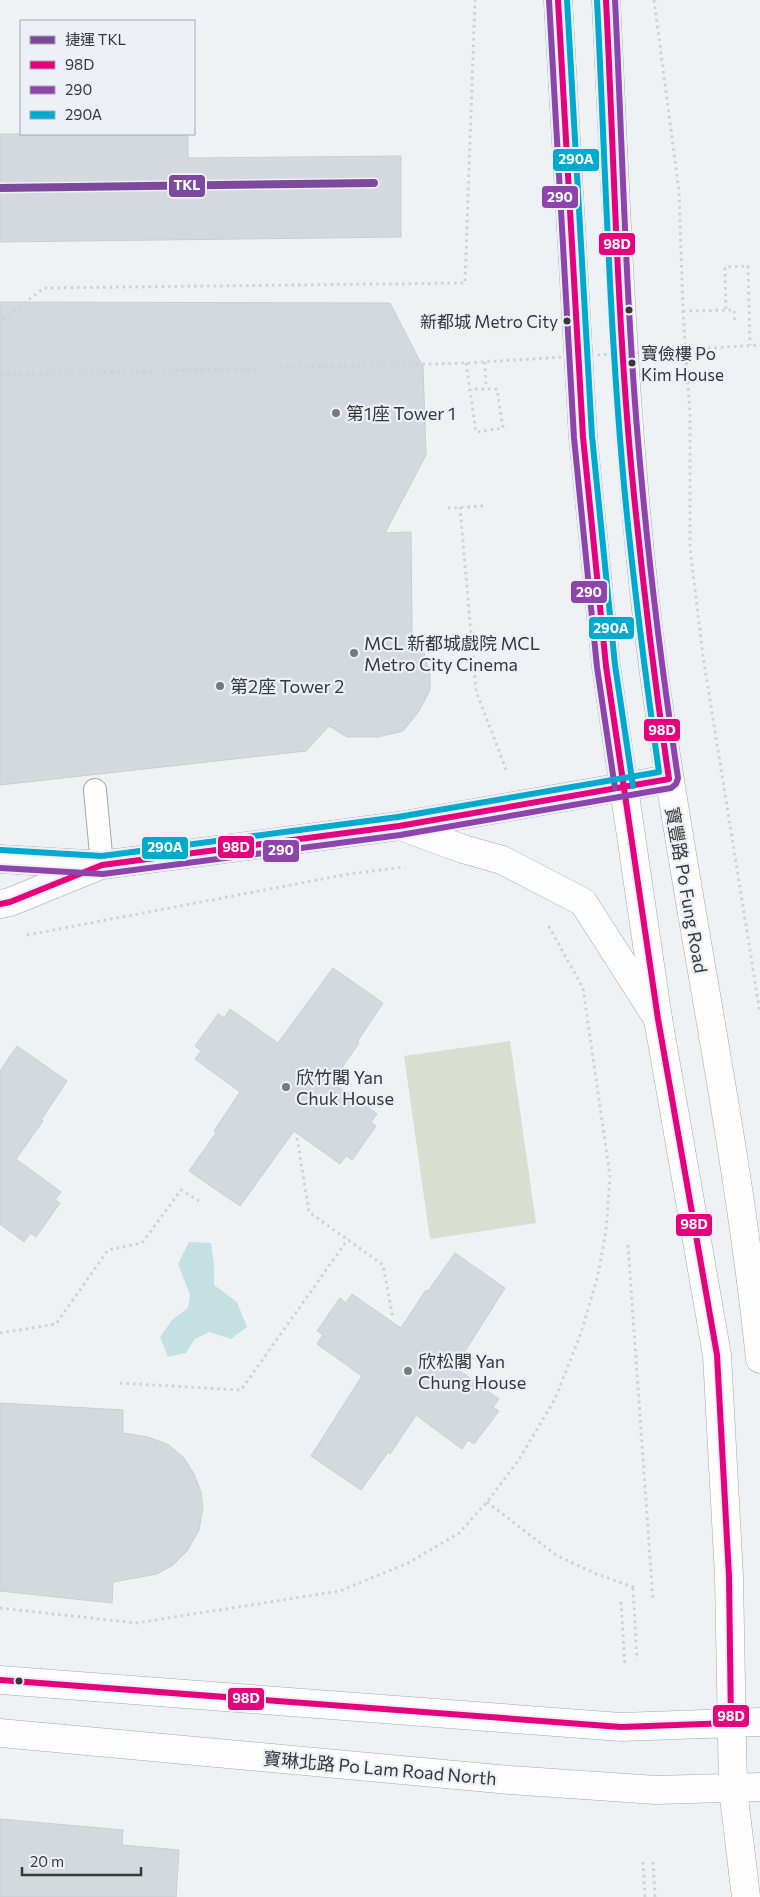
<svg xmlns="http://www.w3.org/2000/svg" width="760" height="1897" viewBox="0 0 760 1897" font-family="Commissioner,'Noto Sans TC',sans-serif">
<rect width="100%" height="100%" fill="#eff2f5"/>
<path fill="#d8ded0" d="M510,1041l26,182 -106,16 -26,-183z"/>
<path fill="#c4e0e2" d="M189,1242l22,1 3,22v20l23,17 10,25 -16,12 -22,-7 -14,7 -9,14 -18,4 -8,-20 12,-17 16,-12 2,-13 -12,-31z"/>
<path fill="#d4d9de" stroke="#cbcdd0" d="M0,134h188v24l213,-2v81l-401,5z
M0,302l390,1 33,64 3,88 -41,78 26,-1 1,101 12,20 6,22v15l-11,21 -16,20 -25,6h-31l-18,-11 -23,25 -306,34z
M333,968l50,35 -26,39 2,1 -27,39 45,32 -6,8 5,4 -24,34 -6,-4 -6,8 -46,-33 -54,75 -51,-35 27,-38 -2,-2 26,-39 -45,-33 6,-8 -6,-5 23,-32 6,4 6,-9 48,34z
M17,1046l50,35 -26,39 2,1 -27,38 45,33 -6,8 5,3 -24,34 -6,-4 -6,9 -24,-18v-153z
M455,1253l50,35 -50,79 44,32 -6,8 6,4 -25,33 -6,-4 -6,9 -46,-34 -26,39 -2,-2 -27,38 -50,-34 51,-80 -45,-32 6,-9 -6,-4 23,-33 6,5 6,-9 49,34 25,-38 2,1z
M0,1403l123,7v23l25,4 21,8 15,13 10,16 7,18 2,16 -4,22 -12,21 -14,14 -16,9 -44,8 -1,21 -112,-12z
M0,1819l123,11 -1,15 57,5 -3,47h-176z"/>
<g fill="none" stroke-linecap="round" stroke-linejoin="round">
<defs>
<path id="lane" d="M95,790l7,75"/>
<path id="street" d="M400,826l63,23 39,11 81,42 75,117
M0,859l102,6 297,-39 270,-47
M0,904l10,-2 86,-35
M733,1789l13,108"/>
<path id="secondary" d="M558,0l25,437 23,229 52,353 59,336 12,221 4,213
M606,0c11,222 18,445 47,666 31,232 83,461 107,693
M0,1680l621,47 139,-5
M0,1733l510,47 146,10 104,-3"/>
</defs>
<use href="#lane" stroke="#a4a6a9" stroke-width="24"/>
<use href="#street" stroke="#a4a6a9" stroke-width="29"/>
<use href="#secondary" stroke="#a4a6a9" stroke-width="29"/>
<path stroke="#d1d1d3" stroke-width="3" stroke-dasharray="2.5 4" stroke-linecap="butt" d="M654,0l25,191 4,120 7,104v133l13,108 57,357
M726,309l-1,-42 23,-1 2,79
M683,311l51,-1 1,14
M3,319l41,-31 421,-5 10,-283
M485,362l1,22
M466,363l10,69 27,-4 -6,-39h-25
M460,507l16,184 31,81
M448,508l36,-2
M27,935l322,-61 56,-7
M297,1138l12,74 74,53 10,54
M628,1245l25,355
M0,1333l56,-9 52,-74 34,-7 39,-53 18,11
M120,1383l121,7 107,-151
M487,1502l69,53 38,18 42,15
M633,1588l4,72
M621,1602l4,65
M0,1608l136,15 204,-32 68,-28 51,-30 28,-31 31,-41 37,-62 26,-66 17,-58 8,-44 4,-55 -27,-188 -35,-63
M643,1862l2,35
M653,1862l2,35"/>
<use href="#lane" stroke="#fdfdfe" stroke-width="22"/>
<use href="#street" stroke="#fdfdfe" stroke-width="28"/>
<use href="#secondary" stroke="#fdfdfe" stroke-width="28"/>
<path stroke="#d1d1d3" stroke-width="3" stroke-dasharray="2.5 4" stroke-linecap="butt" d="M0,375l466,-12 294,-18"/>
<defs>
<path id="bus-1" d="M0,904l10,-2 92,-37 297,-39 270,-47c-15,-101 -27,-202 -37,-304 -15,-158 -18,-317 -26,-475
M0,1680l621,47 110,-4 -2,-147 -12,-221 -59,-336 -52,-353 -23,-229 -25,-437"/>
<path id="bus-2" d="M549,0l25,438 23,229 18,121
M0,868l103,6 297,-39 271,-47 5,-4 2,-6c-15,-101 -28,-202 -37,-304 -15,-157 -18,-316 -26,-474"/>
<path id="bus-3" d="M567,0l25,436 23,229 18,121
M1,850l101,6 296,-39 261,-45c-14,-99 -27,-198 -36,-298 -14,-157 -18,-316 -26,-474"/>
</defs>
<use href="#bus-1" stroke="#edf1f7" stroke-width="10"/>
<use href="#bus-2" stroke="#edf1f7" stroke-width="10"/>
<use href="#bus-3" stroke="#edf1f7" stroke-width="10"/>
<use href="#bus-1" stroke="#e5007d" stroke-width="6"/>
<use href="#bus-2" stroke="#8e44ad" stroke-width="6"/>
<use href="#bus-3" stroke="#00a9ce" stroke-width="6"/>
<defs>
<path id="metro-1" d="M0,188l374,-5"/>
</defs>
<use href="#metro-1" stroke="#edf1f7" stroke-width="11"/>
<use href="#metro-1" stroke="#7d499d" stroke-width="8"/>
</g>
<g fill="#36383a" stroke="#edf1f7" stroke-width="2">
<circle cx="629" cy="310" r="4.5"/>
<circle cx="567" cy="321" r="4.5"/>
<circle cx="632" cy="363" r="4.5"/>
<circle cx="19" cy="1681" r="4.5"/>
</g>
<g fill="#77797b" stroke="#edf1f7" stroke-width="2">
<circle cx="336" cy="413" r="5"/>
<circle cx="354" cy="653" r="5"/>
<circle cx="220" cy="686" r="5"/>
<circle cx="286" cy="1087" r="5"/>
<circle cx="408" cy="1371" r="5"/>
</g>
<g text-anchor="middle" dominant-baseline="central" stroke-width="4.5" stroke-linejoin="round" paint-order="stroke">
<g font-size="17" fill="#36383a" stroke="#edf1f7" text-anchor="end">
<text x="558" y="321">新都城 Metro City</text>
<text x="641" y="353" text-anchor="start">寶儉樓 Po<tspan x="641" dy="21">Kim House</tspan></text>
</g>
<g font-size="18" fill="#36383a" stroke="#edf1f7" text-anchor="start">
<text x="346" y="413">第1座 Tower 1</text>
<text x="364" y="643">MCL 新都城戲院 MCL<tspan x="364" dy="21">Metro City Cinema</tspan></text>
<text x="230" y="686">第2座 Tower 2</text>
<text x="296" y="1077">欣竹閣 Yan<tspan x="296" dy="21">Chuk House</tspan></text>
<text x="418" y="1361">欣松閣 Yan<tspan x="418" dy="21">Chung House</tspan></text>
</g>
<g font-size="18" fill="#36383a" stroke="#edf1f7">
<text transform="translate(687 890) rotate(80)">寶豐路 Po Fung Road</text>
<text transform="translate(380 1768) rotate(5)">寶琳北路 Po Lam Road North</text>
</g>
</g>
<g stroke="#edf1f7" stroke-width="2">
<rect x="552" y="148" width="48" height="24" rx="5" fill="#00a9ce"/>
<rect x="168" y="174" width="38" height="24" rx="5" fill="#7d499d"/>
<rect x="541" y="185" width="38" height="24" rx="5" fill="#8e44ad"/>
<rect x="598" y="232" width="38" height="24" rx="5" fill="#e5007d"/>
<rect x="570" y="580" width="38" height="24" rx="5" fill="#8e44ad"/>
<rect x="588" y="616" width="47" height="24" rx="5" fill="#00a9ce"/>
<rect x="643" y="718" width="38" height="24" rx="5" fill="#e5007d"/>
<rect x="217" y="835" width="38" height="24" rx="5" fill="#e5007d"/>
<rect x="141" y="836" width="48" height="24" rx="5" fill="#00a9ce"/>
<rect x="262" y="839" width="38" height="24" rx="5" fill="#8e44ad"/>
<rect x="675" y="1213" width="38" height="24" rx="5" fill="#e5007d"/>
<rect x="227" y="1687" width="38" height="24" rx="5" fill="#e5007d"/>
<rect x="712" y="1704" width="38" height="24" rx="5" fill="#e5007d"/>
</g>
<g font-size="14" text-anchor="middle" font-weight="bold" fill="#fff">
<text x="576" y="164">290A</text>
<text x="187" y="190">TKL</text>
<text x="560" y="202">290</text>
<text x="617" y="249">98D</text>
<text x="589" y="597">290</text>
<text x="611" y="633">290A</text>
<text x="662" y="735">98D</text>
<text x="236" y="852">98D</text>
<text x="165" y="852">290A</text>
<text x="281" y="855">290</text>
<text x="694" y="1229">98D</text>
<text x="246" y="1703">98D</text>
<text x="731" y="1721">98D</text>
</g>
<rect x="20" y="20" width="175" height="115" fill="#edf1f7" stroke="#a4a7ab"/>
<rect x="30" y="36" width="25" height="8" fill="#7d499d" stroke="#a4a7ab"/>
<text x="65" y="45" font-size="15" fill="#36383a">捷運 TKL</text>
<rect x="30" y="61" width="25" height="8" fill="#e5007d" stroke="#a4a7ab"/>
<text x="65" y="70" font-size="15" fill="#36383a">98D</text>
<rect x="30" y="86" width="25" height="8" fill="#8e44ad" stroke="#a4a7ab"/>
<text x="65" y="95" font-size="15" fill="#36383a">290</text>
<rect x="30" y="111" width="25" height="8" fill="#00a9ce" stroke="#a4a7ab"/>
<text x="65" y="120" font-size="15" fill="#36383a">290A</text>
<path d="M22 1867v8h119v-8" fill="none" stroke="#36383a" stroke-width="2.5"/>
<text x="30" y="1867" font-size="15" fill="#36383a" stroke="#edf1f7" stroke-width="4" paint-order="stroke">20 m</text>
</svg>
